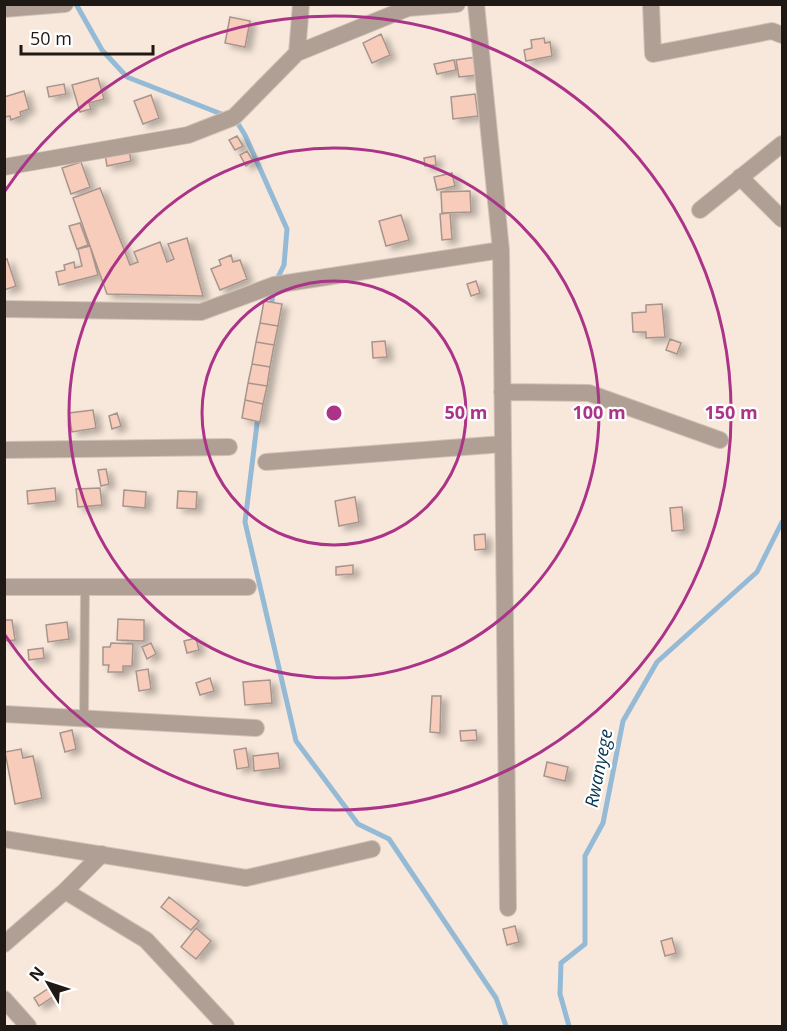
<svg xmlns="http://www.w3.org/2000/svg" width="787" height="1031" viewBox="0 0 787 1031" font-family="'Open Sans',sans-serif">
<defs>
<filter id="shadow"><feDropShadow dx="6" dy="4" stdDeviation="3" flood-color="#0004"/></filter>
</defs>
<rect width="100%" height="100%" fill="#f8e8db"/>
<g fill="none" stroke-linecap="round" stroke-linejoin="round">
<path stroke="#95bad5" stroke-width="5" d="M76,4l26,46 25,27 97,38
M235,119l10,16 42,94 -3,36 -10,20 -3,24
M258,416l-13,106 51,219 62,83 31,15 107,159 10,28
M569,1026l-9,-32 1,-31 24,-19v-88l18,-33 20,-102 34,-59 100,-90 25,-50"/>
</g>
<path fill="#f8ccba" stroke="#a7958d" stroke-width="1.5" filter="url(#shadow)" d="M230,17l20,4 -5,26 -20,-4z
M381,34l9,21 -18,8 -9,-20z
M544,38l1,5 5,-1 2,14 -26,5 -2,-11 8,-2 -1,-8z
M476,57l2,18 -19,2 -3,-17z
M454,60l2,10 -19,4 -3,-10z
M98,78l6,21 -15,4 2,6 -11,3 -8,-27z
M64,84l2,10 -17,3 -2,-10z
M24,91l5,18 -9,3 1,4 -10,4 -1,-4 -6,1v-20z
M475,94l3,22 -25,3 -2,-22z
M151,95l8,23 -16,6 -9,-23z
M237,136l6,10 -8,4 -6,-10z
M129,150l2,11 -24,5 -2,-11z
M247,151l6,10 -7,5 -6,-11z
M435,156l1,9 -11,1 -1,-8z
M81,162l9,25 -19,7 -9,-26z
M452,173l3,13 -18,4 -3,-13z
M100,188l30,77 8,-3 -4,-10 26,-10 7,20 7,-3 -6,-15 19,-6 16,58 -96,-2 -34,-96z
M470,191l1,21 -29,1 -1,-21z
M450,213l2,26 -10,1 -2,-26z
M401,215l8,25 -23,6 -7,-25z
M80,223l8,22 -11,4 -8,-23z
M90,246l8,29 -39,10 -3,-13 9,-2 -1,-5 10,-3 1,6 7,-2 -4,-17z
M231,255l2,7 7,-2 7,19 -27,11 -9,-21 10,-4 -2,-5z
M7,259l9,27 -12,4v-30z
M476,281l4,12 -9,3 -4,-12z
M264,301l18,3 -4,22 -18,-3z
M662,304l3,33 -19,1v-6h-13l-1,-19 14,-1v-7z
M260,323l18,3 -4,19 -18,-3z
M670,339l11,4 -4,11 -11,-4z
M385,341l2,16 -14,1 -1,-16z
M256,342l18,3 -4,22 -18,-3z
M252,364l18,3 -3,19 -19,-3z
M248,383l19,3 -4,18 -18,-4z
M245,400l18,4 -3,18 -18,-4z
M93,410l3,18 -24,4 -3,-19z
M117,413l4,13 -9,3 -3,-13z
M106,469l3,15 -8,2 -3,-16z
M55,488l1,13 -28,3 -1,-13z
M100,488l2,17 -24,2 -2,-18z
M124,490l22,2 -1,16 -22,-2z
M178,491l19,1 -1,17 -19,-1z
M355,497l4,25 -20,4 -4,-25z
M682,507l2,23 -12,1 -2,-23z
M485,534l1,15 -11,1 -1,-15z
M353,565v9l-17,1v-8z
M118,619l26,1v21l-27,-1z
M4,620h8l3,20 -11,1z
M67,622l2,17 -21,3 -2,-17z
M196,638l3,12 -12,3 -3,-12z
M111,643l22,1 -1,22h-9v6h-15l1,-7h-6v-18h7z
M151,643l5,11 -9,5 -5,-12z
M43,648l1,10 -15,2 -1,-10z
M148,669l3,20 -12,2 -3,-20z
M210,678l4,13 -14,4 -4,-12z
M270,680l2,23 -27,2 -2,-23z
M432,696h9l-1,37 -10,-1z
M72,730l4,19 -11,3 -5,-19z
M476,730l1,10 -16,1 -1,-10z
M246,748l3,19 -12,2 -3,-19z
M21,749l2,9 10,-2 9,42 -27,6 -10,-52z
M278,753l2,15 -26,3 -1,-15z
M547,762l21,5 -3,14 -21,-5z
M169,897l30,24 -8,9 -30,-23z
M515,926l4,16 -12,3 -4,-16z
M196,928l15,13 -15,18 -15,-12z
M672,938l4,15 -11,3 -4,-15z
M49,988l5,8 -15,10 -5,-8z"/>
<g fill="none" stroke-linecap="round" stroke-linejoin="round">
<defs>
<path id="service" d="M84,717l1,-130"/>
<path id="minor" d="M476,4l25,246 7,658
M651,4l2,50 119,-23 10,4
M4,9l61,-5
M297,53l111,-45 49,-4
M4,167l184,-32 46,-18 63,-64 4,-49
M740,177l42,42
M700,210l82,-66
M4,309l197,3 73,-27 227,-35
M502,392l87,1 131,47
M4,450l225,-3
M266,462l237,-18
M4,587h244
M4,714l252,14
M4,839l242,39 126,-29
M65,891l81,49 80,86
M4,944l61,-53 37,-37
M4,999l24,27"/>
</defs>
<use href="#service" stroke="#d1c3b7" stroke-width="10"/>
<use href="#minor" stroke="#d1c3b7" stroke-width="18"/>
<use href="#service" stroke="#af9f94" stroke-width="8"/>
<use href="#minor" stroke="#af9f94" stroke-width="16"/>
</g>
<g fill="none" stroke="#ab3388" stroke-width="3">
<circle cx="334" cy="413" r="132"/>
<circle cx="334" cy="413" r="265"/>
<path d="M5 191A397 397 0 1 1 5 635"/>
</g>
<g text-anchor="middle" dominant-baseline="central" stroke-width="4.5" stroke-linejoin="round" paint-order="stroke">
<g font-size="18" font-style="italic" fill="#02324d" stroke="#fff">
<text transform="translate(598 768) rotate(-79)">Rwanyege</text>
</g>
</g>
<circle cx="334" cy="413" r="9" fill="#ab3388" stroke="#fff" stroke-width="3"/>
<g font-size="18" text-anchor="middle" font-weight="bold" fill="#ab3388" stroke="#fff" stroke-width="4.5" stroke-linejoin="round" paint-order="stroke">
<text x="466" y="419">50 m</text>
<text x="599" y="419">100 m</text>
<text x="731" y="419">150 m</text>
</g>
<rect width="787" height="1031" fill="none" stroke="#1f1915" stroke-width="12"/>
<g transform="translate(48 983) rotate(309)" stroke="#ffffff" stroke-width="4.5" paint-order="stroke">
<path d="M0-4.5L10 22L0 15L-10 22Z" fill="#1f1915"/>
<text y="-9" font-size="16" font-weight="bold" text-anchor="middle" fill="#1f1915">N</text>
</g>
<path d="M21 45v9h132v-9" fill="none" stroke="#1f1915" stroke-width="3"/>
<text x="30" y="45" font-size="18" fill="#1f1915" stroke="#ffffff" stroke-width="4.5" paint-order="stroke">50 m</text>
</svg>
